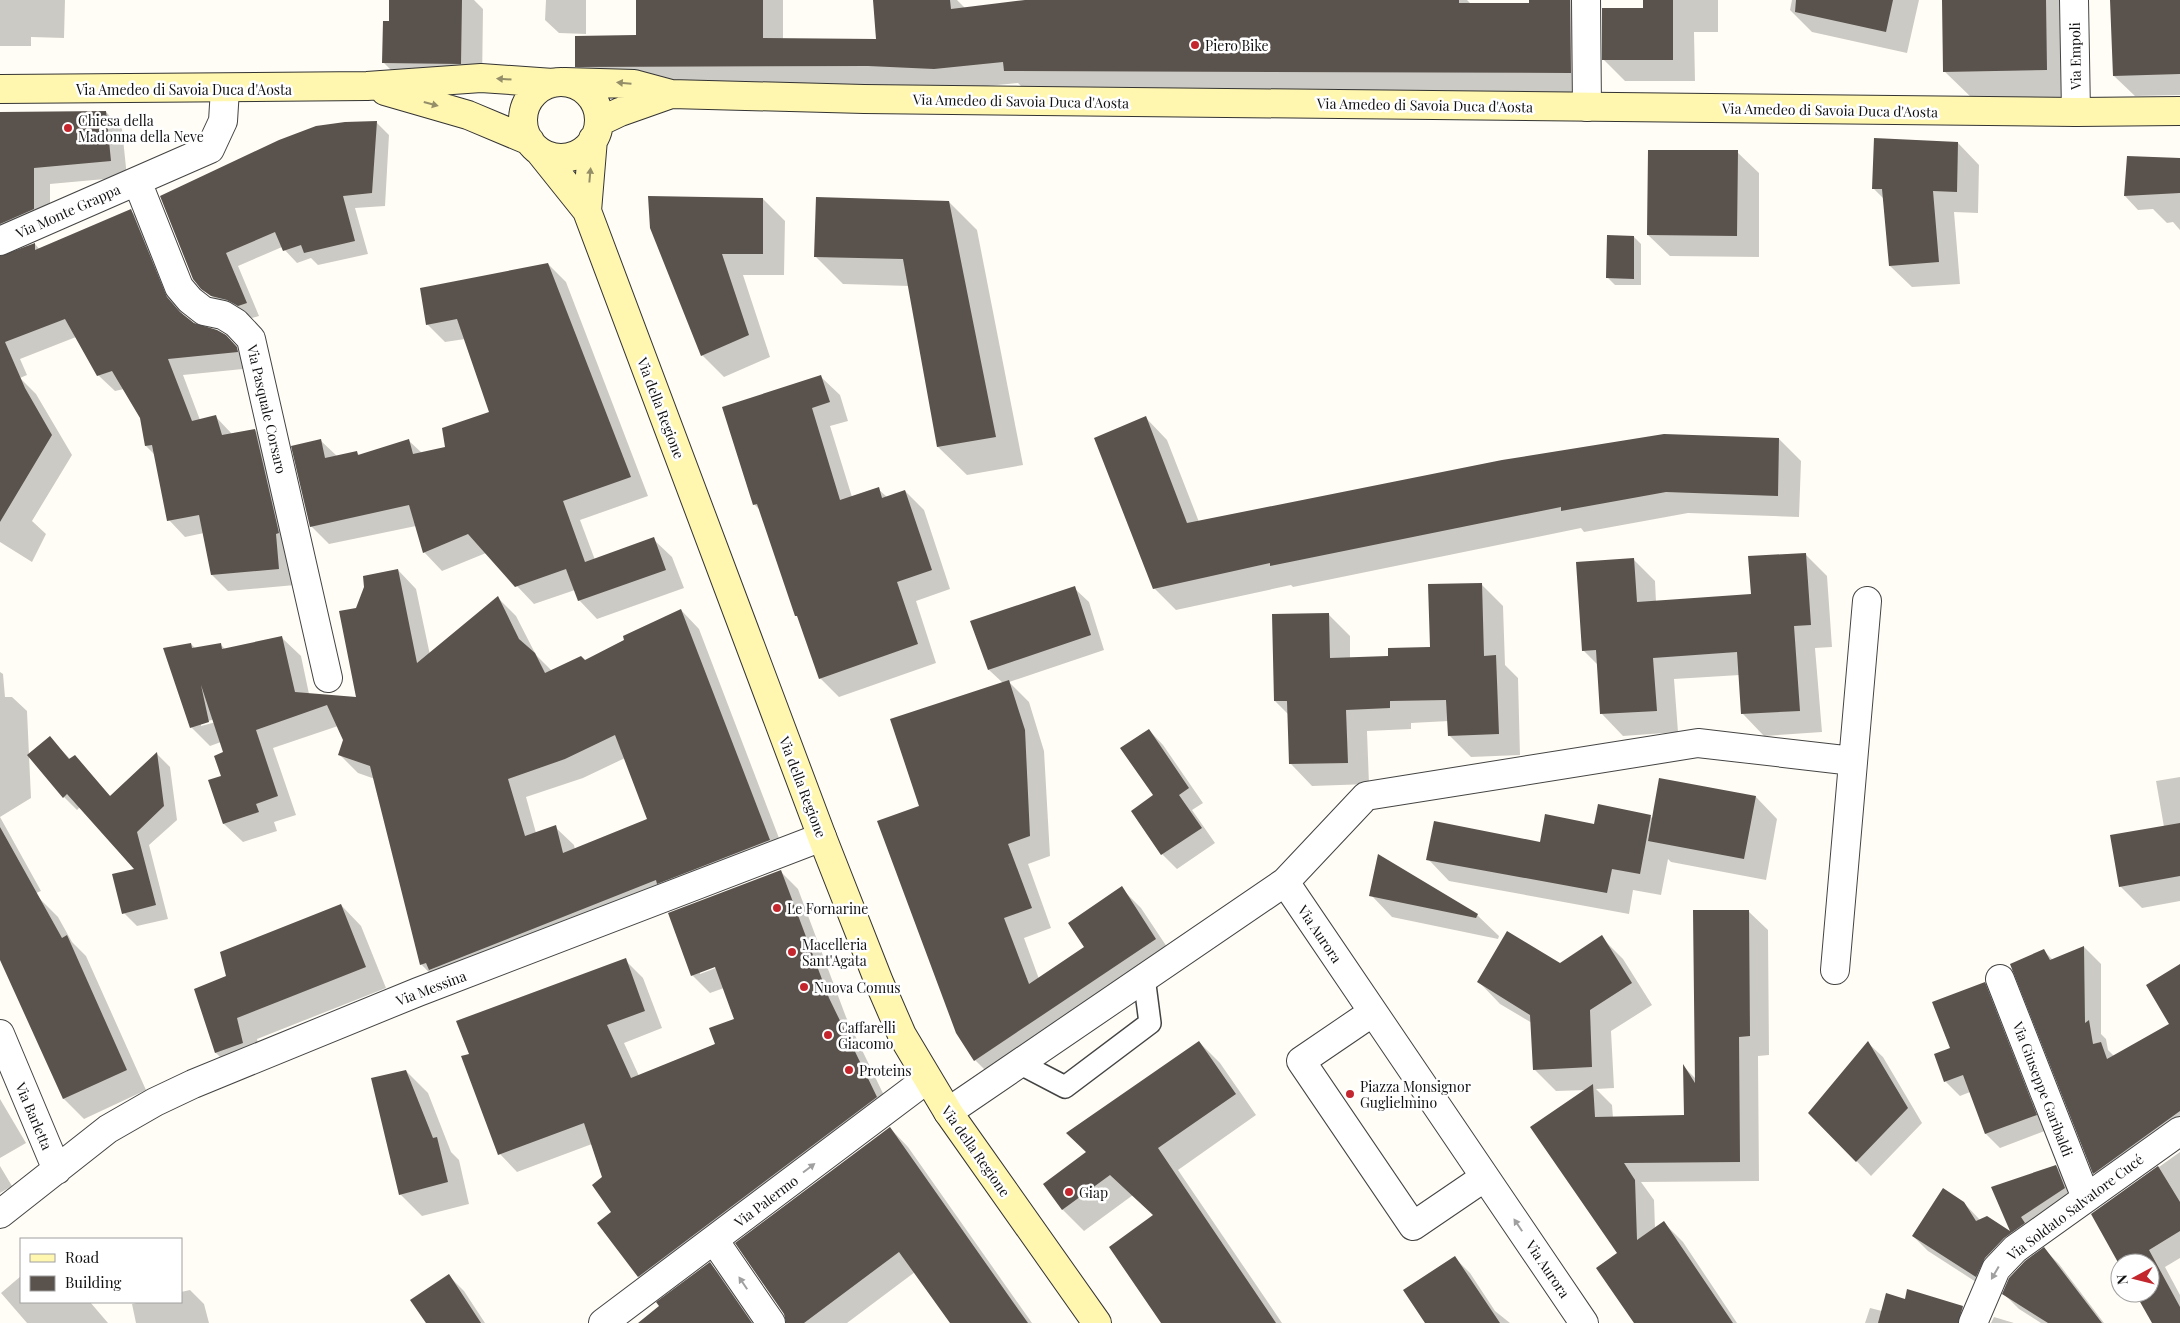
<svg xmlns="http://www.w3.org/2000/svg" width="2180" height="1323" viewBox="0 0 2180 1323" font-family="'Playfair Display',serif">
<rect width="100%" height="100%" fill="#fffdf5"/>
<path fill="#0003" fill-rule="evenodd" d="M0,0h65l-1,38 -33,-1v9h-31z
M390,0h84l9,9 -1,76 -77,-1 -22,-22 7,-40z
M546,0h40v34l-27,-1 -14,-13z
M637,0h146v39l94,2 -3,-41h83l9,9 69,-9h432l5,5h58v-5h64l-3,93 -565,-2 -8,-8 -62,6 -359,-2 -21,-21 61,-30z
M1644,0h74v32h-24l1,49h-70l-22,-22 41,-50z
M1792,0h127l-12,53 -95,-21 -22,-22z
M1943,0h131v97l-101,2 -29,-28z
M2112,0h68v95l-45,1 -21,-20z
M106,112l16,17 5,48 -77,7v41l-47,24 -3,9 35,-14 5,6 91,-39 16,16 36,88 11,9 31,12 28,32 -70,7 17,45 15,-4 17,18 23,-4 16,16 24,139 -67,6 -16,-16 -8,-42 -19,4 -16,-17 -14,-65 -9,-9 -5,-29 -17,-28 -9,2 -17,-16 -22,-38 -56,22 7,16 -7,3 16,16 36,61 -40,66 14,13 -14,28 -32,-20v-428z
M376,122l13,13 -4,71 -30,2 13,46 -50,11 -7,-7 -14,5 -15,-16 -44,19 21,50 -7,2 -11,-6 -16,-3 -31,-31z
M1958,143l21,22 -1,48 -24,-1 6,72 -48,3 -22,-21 -6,-67 -11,-11z
M1737,152l22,21v84l-89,-1 -22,-21z
M2180,159v71l-7,-8 -6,1 -14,-14 -15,1 -13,-14z
M650,198l113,1 22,22 -1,54h-41l27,82 -46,20 -22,-22z
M949,202l28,28 46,235 -56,10 -29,-28 -29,-161 -66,-2 -28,-28z
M1634,237l7,7v41h-26l-7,-7z
M548,264l18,18 82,214 -68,24 15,40 58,-21 19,18 12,31 -87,31 -18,-19 -4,-10 -41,14 -48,-51 -44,18 -18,-19 -8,-26 -87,18 -18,-18 10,-85 16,15 19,-4 4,4 48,-16 14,13 24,-5 45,-35 -26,-74 -20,3 -18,-18z
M821,377l19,18 8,26 -18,5 22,71 26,-8 9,8 18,-6 19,19 26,79 -34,12 20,62 -97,34 -19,-19 -58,-166 -8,-8z
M1146,418l21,22 32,82 580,-83 22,22 -2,56 -111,-4 -104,19 -3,-4 -288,59 -2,-2 -115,25 -22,-22z
M1805,554l22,22 5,71 -17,1 7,84 -58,4 -21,-22 -3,-39 -66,4 4,53 -55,4 -21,-22 -4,-49 -15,-15 50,-91 22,22 1,21 96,-7z
M398,570l18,19 14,66 68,-57 18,18 20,39 16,16 33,-10 96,-51 18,19 88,230 -348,124 -18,-19 -46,-185 -17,-6 -18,-18 5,-15 -7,-14 -65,22 23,67 -22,7 3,9 -34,11 -19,-18 -14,-43 13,-4 2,-24 -4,-11 -11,4 -19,-19v-83l5,5 24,-5 6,6 56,-12 19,18 8,38 49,4 -2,-89zM215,719l1,3 -15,4v-3zM625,758l23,62 -73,30 -1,-5 -19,-18 -19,6 -10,-36 57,-19z
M1481,584l22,22 2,59 13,13 2,77 -49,2 -22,-22v-14l-38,2v6l-44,2 2,53 -57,2 -21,-22 -2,-49 -14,-14 53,-87 22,22v23l39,-2 42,-9z
M1074,588l15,14 15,48 -95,32 20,20 15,49 6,105 -22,8 23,64 -27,10 15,41 47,-31 35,-60 20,20 34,51 -180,121 -20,-20 -54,-253 82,-124 -14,-13z
M0,672l3,2 2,23h7l15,14 2,44 21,-17 21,22 4,-3 36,40 46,-43 13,13 7,53 -28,25 19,74 -31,7 -13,-13 12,-44 -56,-62 -3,3 -13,-13 -35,-42 2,43 -31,19z
M1149,730l14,15 40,58 -11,7 23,33 -38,26 -15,-15 -29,-43 22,-15z
M2180,777v124l-38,7 -22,-22 44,-59 -8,-46z
M1756,797l21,22 -11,61 -95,-18 -3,-3 -7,36 -28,-5 -4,24 -180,-33 -21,-22 113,-15 109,-28 3,3z
M0,817l41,74 -41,17z
M780,871l18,18 48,128 48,99 -238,178 -17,-17 -26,-65 -21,-68 -75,28 -17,-18 -29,-99 154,-95 18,18 19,50 -38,15 15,33 77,-32 20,-24 -12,-32 -14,5 -18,-18zM720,963l1,3 -21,8v-3z
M1371,895l106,20 22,21 -1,3 -106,-22z
M38,897l20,20 14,25 14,14 60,134 -62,29 -20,-20 -60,-134 -4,-41z
M341,905l20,21 25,62 -129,51 6,25 -27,9 -20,-20 -21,-64 33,-13z
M1748,911l20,19 1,125 -11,1 1,125 -118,1 13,18 1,29 9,-6 19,19 54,81h-101l-17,-69 -31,-164 -32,1 -22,-22 -2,-46 -32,-19 -21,-22 81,-18 41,-27 22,22 29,46 -41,26 3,57 -18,1 16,16 1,13 72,-1 -1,-50 12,12z
M2084,947l17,17v70l5,5 2,11 6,6 56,-31 10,-54v170l-69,49 -17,-17 -83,-208 33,-14 9,9z
M1985,983l14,15 51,131 -50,19 -14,-14 -16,-42 -10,4 -14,-14 -10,-27 15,-6z
M1199,1042l21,21 36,52 -78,55 104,153h-119l-9,-108 -21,-20 -49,36 -21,-21 -18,-26 43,-31z
M1868,1043l15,14 39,66 -51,53 -61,-63z
M406,1071l22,22 23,59 8,8 10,44 -47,12 -22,-22z
M0,1099l26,44 -26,15z
M890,1128l18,19 124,176h-80l-37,-51 -68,51h-59z
M2180,1152v106l-15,9 15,28v28h-26l-17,-30h13v-30h-30l-27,-49z
M0,1166l12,20 -12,7z
M2056,1166l14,15 9,22 -89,88 -62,-40 -15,-15 51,-33 16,17 7,-3 26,17 -20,-46z
M2044,1249l15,15 45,59h-63l-22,-14 -15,-15z
M1455,1258l15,15 25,38 15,12h-83z
M710,1264l18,18 29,41h-117z
M21,1276v26h69l18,21h-81l-26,-30z
M449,1276l15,15 21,32h-58z
M190,1290l14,14 5,19h-73l-4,-19 9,-2h40v-10z
M1905,1300l58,7 14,16h-112l5,-15 12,3z
M1994,1317l20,6h-23z"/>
<path fill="#5a524d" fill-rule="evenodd" d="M389,0h73l-1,64 -79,-1 1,-42h6z
M636,0h127v38l113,1 -3,-39h77l1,9 74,-9h434v3h70v-3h41l1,73 -567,-2 -1,-9 -69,7 -66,-3 -293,1v-31l61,-1z
M1643,0h30v60h-71v-52h41z
M1796,0h97l-7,32 -91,-20z
M1942,0h104l1,70 -104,2z
M2110,0h70v74l-67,2z
M106,111l5,50 -77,7v41l-34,15v-112z
M377,121l-5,72 -29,3 12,45 -51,12 -3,-8 -18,6 -8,-19 -49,21 21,50 -9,3 -11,-6 -16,-4 -10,-7 -8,-10 -33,-83 119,-56 37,-14 29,-4z
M1874,138l84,4 -1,50 -24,-1 6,71 -50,4 -7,-77h-10z
M1648,150h90l-1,86 -90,-1z
M2127,156l53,2v35l-56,3z
M648,196l115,2v56h-41l27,81 -48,21 -51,-128z
M816,197l133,4 47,236 -59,10 -34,-188 -89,-2z
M131,209l36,88 13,15 14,11 23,7 9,5 11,12 1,5 -70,7 24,62 24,-6 6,20 33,-6 24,104 -3,1 3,35 -68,6 -12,-60 -32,6 -15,-76 -7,1 -5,-28 -28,-47 -15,5 -32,-57 -60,23 20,46 27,47 -52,87v-266l35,-13v7z
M1607,235l27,1v43l-28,-1z
M548,263l83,214 -68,24 22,61 69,-25 12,33 -88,31 -12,-32 -51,18 -47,-53 -45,19 -14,-48 -99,22 -19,-81 30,-7 4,19 32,-7 1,4 51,-16 4,15 32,-7 -3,-19 47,-16 -32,-93 -31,6 -6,-37z
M821,375l9,27 -18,6 28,92 39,-13 3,11 23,-8 27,80 -35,12 21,62 -99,35 -22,-63h-2l-38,-112 -4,1 -31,-98z
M1146,416l41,107 315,-63 162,-26 115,4 -1,58 -112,-4 -105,19v-4l-291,59v-3l-117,26 -59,-151z
M1806,553l5,72 -17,1 6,85 -59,3 -4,-62 -84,6 4,53 -57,3 -4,-64 -14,1 -6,-89 58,-4 3,44 114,-8 -3,-38z
M398,569l19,94 81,-67 21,43 16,14 10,20 36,-17 4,4 39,-20 -1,-4 58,-27 89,231 -113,44 -1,-4 -227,90 -3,-7 -6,2 -50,-199 -32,-11 5,-15 -16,-35 -71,25 22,66 -22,8 3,8 -36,12 -15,-44 13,-4 -7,-20 9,-4 -22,-67 8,37 -19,6 -27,-80 28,-5 1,5 29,-5 1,6 60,-13 13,56 61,5 -17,-86 17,-3 8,-21 -1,-11zM615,735l32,84 -84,34 -7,-28 -31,11 -17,-57 57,-20z
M1482,583l2,73 12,-1 3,79 -51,2 -2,-36 -56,1v7l-44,2 2,53 -59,1 -2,-63h-13l-2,-87 57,-1 1,45 58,-2v-8l42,-1 -2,-63z
M1075,586l16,49 -103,35 -18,-49z
M1009,680l16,50 5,106 -22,8 24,64 -28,10 25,66 55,-37 -16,-24 54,-37 34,53 -182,122 -18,-28 -79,-212 42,-15 -29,-87z
M1149,729l40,59 -10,7 23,33 -41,27 -30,-44 22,-16 -33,-47z
M50,736l19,23 6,-4 35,41 47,-44 7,54 -27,26 19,73 -34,9 -10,-40 22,-5 -67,-75 -4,4 -36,-43z
M1659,778l97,18 -12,63 -96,-18z
M1598,804l53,11 -11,59 -28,-5 -5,24 -181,-33 8,-39 106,21 5,-28 49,10z
M2180,823v53l-61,11 -9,-52z
M0,827l62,111 5,-3 60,135 -64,29 -63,-139z
M1378,854l100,60 -2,4 -107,-22z
M781,870l48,128 48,99 -239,180 -41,-54 14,-11 -19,-27 10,-8 -18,-54 -86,32 -37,-99 8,-2 -13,-33 170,-63 19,53 -38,14 24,53 84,-34 -6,-16 25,-9 -19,-52 -24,9 -23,-63z
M341,904l25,63 -129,51 6,25 -28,10 -21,-64 32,-13 -6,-24z
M1693,910h56l1,126 -11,1 1,125 -116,1 11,17 2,60 27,-19 69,102h-99l-38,-55 21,-15 -87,-126 63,-43 2,33 89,-2 -1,-51 12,19z
M1507,931l53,32 42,-28 30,48 -42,27 2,57 -59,3 -3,-55 -53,-33z
M2084,946l1,77 4,-3 4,24 8,-2 6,17 62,-35 -23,-39 34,-21v147l-87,63 -83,-210 34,-15 6,11z
M1985,982l52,133 -52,19 -22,-59 -19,7 -10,-28 16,-6 -18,-46z
M1199,1041l37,53 -78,54 118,175h-115l-52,-76 44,-32 -43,-40 -48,35 -19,-26 43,-32 -20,-19z
M1868,1041l40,67 -52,54 -48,-49z
M406,1070l27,68 4,-1 11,45 -49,13 -28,-117z
M890,1127l123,175 15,21h-78l-51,-71 -95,71h-18l-2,-9 -49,-71z
M2056,1165l9,23 -44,29 4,6 -21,15 -19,20 -9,19 -64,-41 31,-48 21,14 12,19 11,-5 23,15 -19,-44z
M2158,1166l22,36v29l-31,19 31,57v16h-28l-17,-30h15v-30h-30v3l-29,-52z
M2044,1247l58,76h-54l-46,-29 7,-16 16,-17z
M1455,1256l45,67h-75l-22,-33z
M710,1262l42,61h-114l21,-17 -3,-4z
M449,1274l32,49h-55l-16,-23z
M1907,1289l56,17 -5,17h-80l8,-30 19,6z"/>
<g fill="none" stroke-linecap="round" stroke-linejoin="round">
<defs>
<path id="lane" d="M1019,1063l46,24 85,-64 -6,-46"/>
<path id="street" d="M1586,0l1,107
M2074,0l2,112
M137,181l42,106 11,13 14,11 19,4 13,8 15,16 77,339
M0,241l210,-92 13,-28 2,-32
M1285,882l81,-86 332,-53 155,18
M1835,970l32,-369
M2000,979l86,219
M1373,1012l-72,49 112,165 72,-49
M0,1034l57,136
M948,1112l337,-230 299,441
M0,1214l108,-85 47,-27 38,-18 225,-92 404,-155
M714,1240l57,83
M603,1323l324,-244
M1973,1323l23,-54 19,-20 165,-118"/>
<path id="secondary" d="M565,82l69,2 37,10 193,5 1212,13 104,-1
M523 120a38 38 0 1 1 76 0a38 38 0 1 1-76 0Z
M0,89l367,-3 114,-8 72,5
M385,91l83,24 62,26
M599,122l21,-10 51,-18
M539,151l48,60 235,626 57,145 23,53 46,77 149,211
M587,211l6,-72"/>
</defs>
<use href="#lane" stroke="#444" stroke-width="24"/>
<use href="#street" stroke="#444" stroke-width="30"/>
<use href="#secondary" stroke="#333" stroke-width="30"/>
<use href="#lane" stroke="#fff" stroke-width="21"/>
<use href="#street" stroke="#fff" stroke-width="28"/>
<use href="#secondary" stroke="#fff6b0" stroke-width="28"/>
</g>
<defs><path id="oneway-solid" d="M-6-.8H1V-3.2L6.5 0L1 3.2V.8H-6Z" transform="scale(1.25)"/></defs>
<g fill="#948f68">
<use href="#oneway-solid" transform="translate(504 79) rotate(-176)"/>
<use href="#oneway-solid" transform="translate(624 83) rotate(-175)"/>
<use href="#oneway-solid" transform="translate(431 104) rotate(15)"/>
<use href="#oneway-solid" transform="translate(590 175) rotate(-85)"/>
</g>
<g fill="#a0a0a0">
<use href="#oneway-solid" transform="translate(809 1168) rotate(-37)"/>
<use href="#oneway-solid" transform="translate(1518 1225) rotate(-124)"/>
<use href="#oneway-solid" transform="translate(1995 1273) rotate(120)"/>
<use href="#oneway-solid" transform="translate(743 1283) rotate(-124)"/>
</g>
<g fill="#c4262e" stroke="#fff" stroke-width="2">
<circle cx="1195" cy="45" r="5"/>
<circle cx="68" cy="128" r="5"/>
<circle cx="777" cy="908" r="5"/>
<circle cx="792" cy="952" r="5"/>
<circle cx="804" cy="987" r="5"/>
<circle cx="828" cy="1035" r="5"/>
<circle cx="849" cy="1070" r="5"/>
<circle cx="1350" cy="1094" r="5"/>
<circle cx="1069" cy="1192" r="5"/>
</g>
<g text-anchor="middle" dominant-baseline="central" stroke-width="5" stroke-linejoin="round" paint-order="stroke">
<g font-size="14" fill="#111" stroke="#fff" text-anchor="start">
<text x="1205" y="45">Piero Bike</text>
<text x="78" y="120">Chiesa della<tspan x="78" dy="16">Madonna della Neve</tspan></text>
<text x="787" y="908">Le Fornarine</text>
<text x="802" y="944">Macelleria<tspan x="802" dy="16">Sant'Agata</tspan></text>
<text x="814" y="987">Nuova Comus</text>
<text x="838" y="1027">Caffarelli<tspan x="838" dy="16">Giacomo</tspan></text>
<text x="859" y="1070">Proteins</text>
<text x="1360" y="1086">Piazza Monsignor<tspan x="1360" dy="16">Guglielmino</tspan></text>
<text x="1079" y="1192">Giap</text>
</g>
<g font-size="14" fill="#111" stroke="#fff">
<text transform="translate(2075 56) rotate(-91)">Via Empoli</text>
<text x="184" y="89">Via Amedeo di Savoia Duca d'Aosta</text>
<text transform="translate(1021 101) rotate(1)">Via Amedeo di Savoia Duca d'Aosta</text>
<text transform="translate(1425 105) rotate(1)">Via Amedeo di Savoia Duca d'Aosta</text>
<text transform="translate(1830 110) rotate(1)">Via Amedeo di Savoia Duca d'Aosta</text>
<text transform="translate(68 211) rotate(-24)">Via Monte Grappa</text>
<text transform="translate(661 408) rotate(69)">Via della Regione</text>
<text transform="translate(267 409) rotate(77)">Via Pasquale Corsaro</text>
<text transform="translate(803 787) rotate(69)">Via della Regione</text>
<text transform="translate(1320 934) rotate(56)">Via Aurora</text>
<text transform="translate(431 988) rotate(-21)">Via Messina</text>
<text transform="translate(2043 1089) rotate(69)">Via Giuseppe Garibaldi</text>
<text transform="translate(34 1116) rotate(67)">Via Barletta</text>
<text transform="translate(976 1151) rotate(55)">Via della Regione</text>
<text transform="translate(766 1201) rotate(-37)">Via Palermo</text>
<text transform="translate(2075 1207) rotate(-37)">Via Soldato Salvatore Cucé</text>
<text transform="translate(1548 1269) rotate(56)">Via Aurora</text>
</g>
</g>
<rect x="20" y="1238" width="162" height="65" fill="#ffffff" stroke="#a0a0a0"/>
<rect x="30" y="1254" width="25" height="8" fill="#fff6b0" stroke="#a0a0a0"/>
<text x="65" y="1263" font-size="15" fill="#111111">Road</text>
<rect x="30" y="1276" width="25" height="15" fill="#5a524d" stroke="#a0a0a0"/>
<text x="65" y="1288" font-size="15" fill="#111111">Building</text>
<g transform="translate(2135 1278) rotate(263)"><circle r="24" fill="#ffffff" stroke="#a0a0a0"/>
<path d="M0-4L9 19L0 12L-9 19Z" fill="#c4262e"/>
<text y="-8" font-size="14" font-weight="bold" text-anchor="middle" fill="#111111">N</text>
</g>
</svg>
